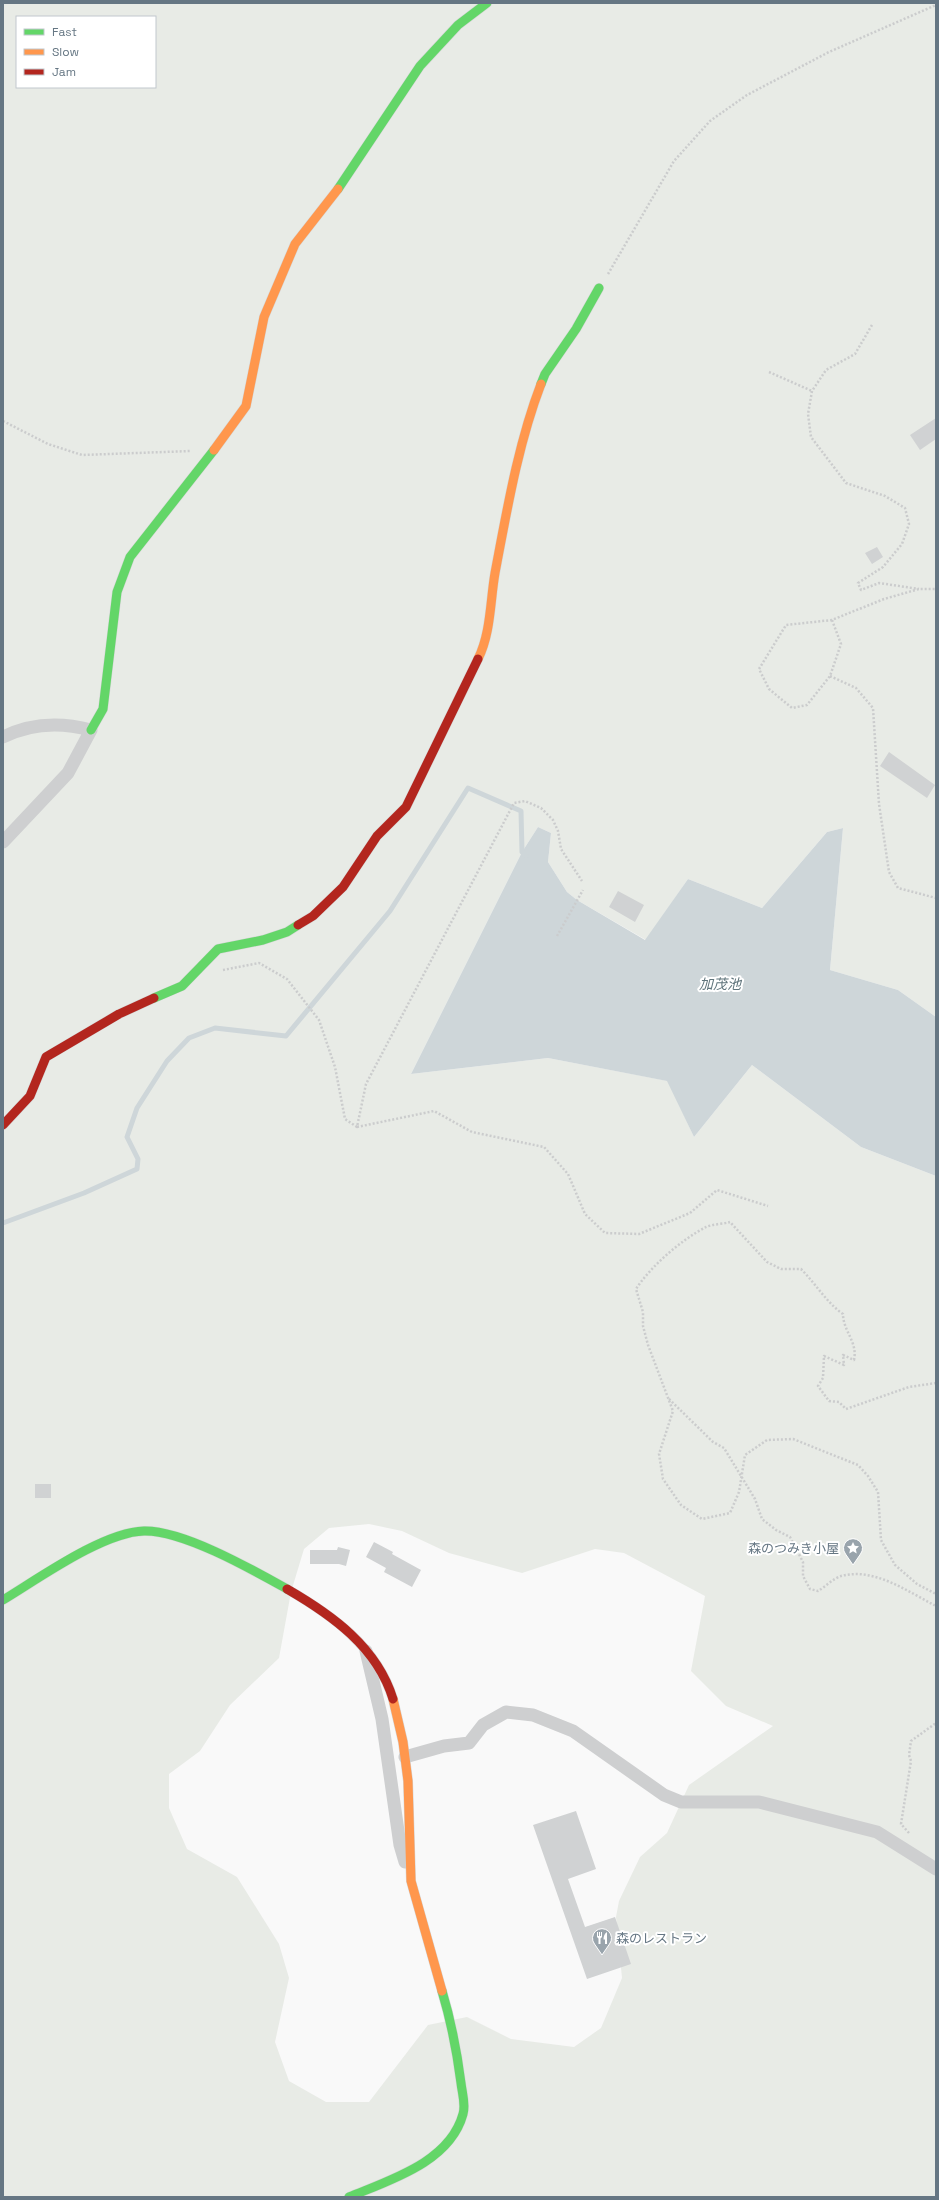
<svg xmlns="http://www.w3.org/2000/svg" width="939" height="2200" viewBox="0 0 939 2200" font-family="'Space Grotesk','Noto Sans JP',sans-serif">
<rect width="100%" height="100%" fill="#f9f9f9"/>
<path fill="#e8ebe6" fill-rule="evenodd" d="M3,3h933v1014l-38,-27 -68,-20 13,-142 -16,4 -65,76 -74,-29 -42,61 -69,-40 -10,-8 -19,-30 3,-29 -13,-6 -16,25 -111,222 137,-16 120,23 26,56 58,-72 109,82 75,29v1021h-933zM17,17h138v70h-138zM369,1524l33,7 47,22 73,20 73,-24 29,4 81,43 -14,75 35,35 47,20 -84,59 -22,48 -27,24 -21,44 -3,16 6,61 -21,50 -27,19 -63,-8 -44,-22 -39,8 -59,77h-43l-37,-21 -14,-39 14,-64 -10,-34 -42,-67 -50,-28 -18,-41v-34l31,-23 30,-46 49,-47 12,-66 13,-43 25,-21z"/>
<path fill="#ced6d9" d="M538,827l13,6 -3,29 19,30 10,8 68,40 43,-61 74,29 65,-76 16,-4 -13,142 68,20 38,27v159l-75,-29 -109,-82 -58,72 -27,-56 -119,-23 -137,16 111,-222z"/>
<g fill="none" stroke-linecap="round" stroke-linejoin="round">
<path stroke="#ced6d9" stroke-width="5" d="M3,1223l81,-30 53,-24 1,-10 -11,-22 10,-29 30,-47 22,-23 26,-10 71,8 104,-125 78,-123 53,23 1,41 4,4"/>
</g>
<path fill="#d0d2d3" d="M936,418v21l-16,11 -10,-15z
M877,547l6,10 -11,7 -7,-11z
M889,752l46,33 -8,13 -47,-32z
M618,891l26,14 -9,17 -26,-15z
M35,1484h16v14h-16z
M374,1542l19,10 -1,2 29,16 -9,17 -28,-15 2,-4 -20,-11z
M338,1547l12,3 -4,16 -7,-2h-29v-14h27z
M576,1811l20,58 -28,10 17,48 30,-10 16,47 -44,15 -54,-154z"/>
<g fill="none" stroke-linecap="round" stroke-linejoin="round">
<defs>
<path id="fast" d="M338,189l82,-123 38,-41 29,-22
M541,384l4,-10 31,-45 23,-41
M91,730l12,-21 14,-117 13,-35 84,-107
M154,998l28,-12 36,-37 45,-9 24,-8 11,-7
M3,1600c35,-21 100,-68 141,-69 39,-1 109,39 143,58
M349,2197c41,-17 101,-35 114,-83 3,-10 -1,-21 -2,-31 -4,-31 -10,-62 -19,-92"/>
<path id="slow" d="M214,450l32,-44 18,-89 31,-73 43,-55
M478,659c13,-26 12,-57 17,-86 12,-63 23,-129 46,-189
M393,1699l10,43 5,39 3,100 31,110"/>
<path id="jam" d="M298,925l15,-9 30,-29 34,-51 29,-29 72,-148
M3,1125l27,-29 16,-39 73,-43 35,-16
M287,1589c45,26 90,58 106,110"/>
</defs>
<use href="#fast" stroke="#d5d6d7" stroke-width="10"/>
<use href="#slow" stroke="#d5d6d7" stroke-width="10"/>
<use href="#jam" stroke="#d5d6d7" stroke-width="10"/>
<path stroke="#cbcccd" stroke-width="2.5" stroke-dasharray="2 2" stroke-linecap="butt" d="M608,274l66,-113 36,-40 37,-26 82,-43 107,-47
M872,325l-17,29 -29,16 -14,21 -4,23 3,23 35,46 39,13 20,12 4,16 -7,20 -19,23 -25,16 3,7 18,-7 40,6
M769,372l43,19
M3,421l45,23 34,11 109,-4
M832,620l9,24 -11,32 -23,29 -15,3 -23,-19 -10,-20 27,-44 46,-5 52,-21 35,-10h17
M830,676l26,12 17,20 6,96 10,68 9,16 38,10
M557,936l26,-46
M223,970l36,-7 28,16 32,41 16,47 10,52 12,8 9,-43 148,-281 11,-2 16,7 12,12 5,11 3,18 21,32
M357,1127l77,-16 38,21 72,15 24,27 17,40 20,19 34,1 51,-21 27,-23 51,16
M936,1383l-27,4 -63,22 -7,-7 -10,-1 -11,-15 5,-8 1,-22 20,9 -1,-10 11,5c4,-18 -11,-29 -11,-46 -17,-12 -27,-30 -42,-45h-20l-14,-7 -37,-40c-7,2 -17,2 -24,5 -25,13 -55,39 -70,62l7,23v14l5,19 25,66 -14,43 4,25 18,26 21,14 28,-6 9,-21 6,-37 22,-15 26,-1 65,26 10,11 10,16 3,48 14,25 22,19 19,10
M669,1399l44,43 11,6 31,51 7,20 14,11 14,7 13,25v14l7,13 8,2c7,-4 16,-13 23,-15 34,-9 67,16 95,30
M909,1833l-8,-9 10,-63 -2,-6 2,-14 25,-18"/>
<path stroke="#cecfd0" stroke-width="13" d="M3,737c28,-14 58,-15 88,-7l-23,43 -65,69
M366,1651l16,68 18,126 5,17
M405,1757l39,-11 25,-3 14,-18 23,-13 27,3 40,16 91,64 17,7h78l118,30 59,37"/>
<use href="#fast" stroke="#63d668" stroke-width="9"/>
<use href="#slow" stroke="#ff974d" stroke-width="9"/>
<use href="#jam" stroke="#b3261e" stroke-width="9"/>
</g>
<defs>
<symbol id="sight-pin" viewBox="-11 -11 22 30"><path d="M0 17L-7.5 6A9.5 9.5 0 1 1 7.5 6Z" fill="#99a4ac" stroke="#fff"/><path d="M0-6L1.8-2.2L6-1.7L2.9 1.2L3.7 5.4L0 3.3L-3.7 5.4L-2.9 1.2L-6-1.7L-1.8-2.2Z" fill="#fff"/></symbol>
<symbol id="restaurant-pin" viewBox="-11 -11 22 30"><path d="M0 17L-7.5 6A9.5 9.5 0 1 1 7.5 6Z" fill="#99a4ac" stroke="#fff"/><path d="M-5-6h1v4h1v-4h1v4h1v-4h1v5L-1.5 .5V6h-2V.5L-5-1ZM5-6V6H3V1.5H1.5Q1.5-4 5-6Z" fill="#fff"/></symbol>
</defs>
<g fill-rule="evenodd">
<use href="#sight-pin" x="842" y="1537" width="22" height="30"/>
<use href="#restaurant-pin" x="591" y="1927" width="22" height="30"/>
</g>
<g text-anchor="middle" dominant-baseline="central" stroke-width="4" stroke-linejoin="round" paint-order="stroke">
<g font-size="13" fill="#657683" stroke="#fff" text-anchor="end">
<text x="839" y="1548">森のつみき小屋</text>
<text x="616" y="1938" text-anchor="start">森のレストラン</text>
</g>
<g font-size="14" font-style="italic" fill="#60757c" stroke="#fff">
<text x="720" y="984">加茂池</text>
</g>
</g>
<rect width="939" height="2200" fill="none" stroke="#657683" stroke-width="8"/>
<rect x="16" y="16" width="140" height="72" fill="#ffffff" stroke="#c1c8cd"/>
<rect x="24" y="29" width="20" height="6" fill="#63d668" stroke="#c1c8cd"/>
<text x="52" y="36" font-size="12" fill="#657683">Fast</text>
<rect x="24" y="49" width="20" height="6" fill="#ff974d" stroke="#c1c8cd"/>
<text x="52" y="56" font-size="12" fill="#657683">Slow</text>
<rect x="24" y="69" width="20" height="6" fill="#b3261e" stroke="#c1c8cd"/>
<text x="52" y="76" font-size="12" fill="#657683">Jam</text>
</svg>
